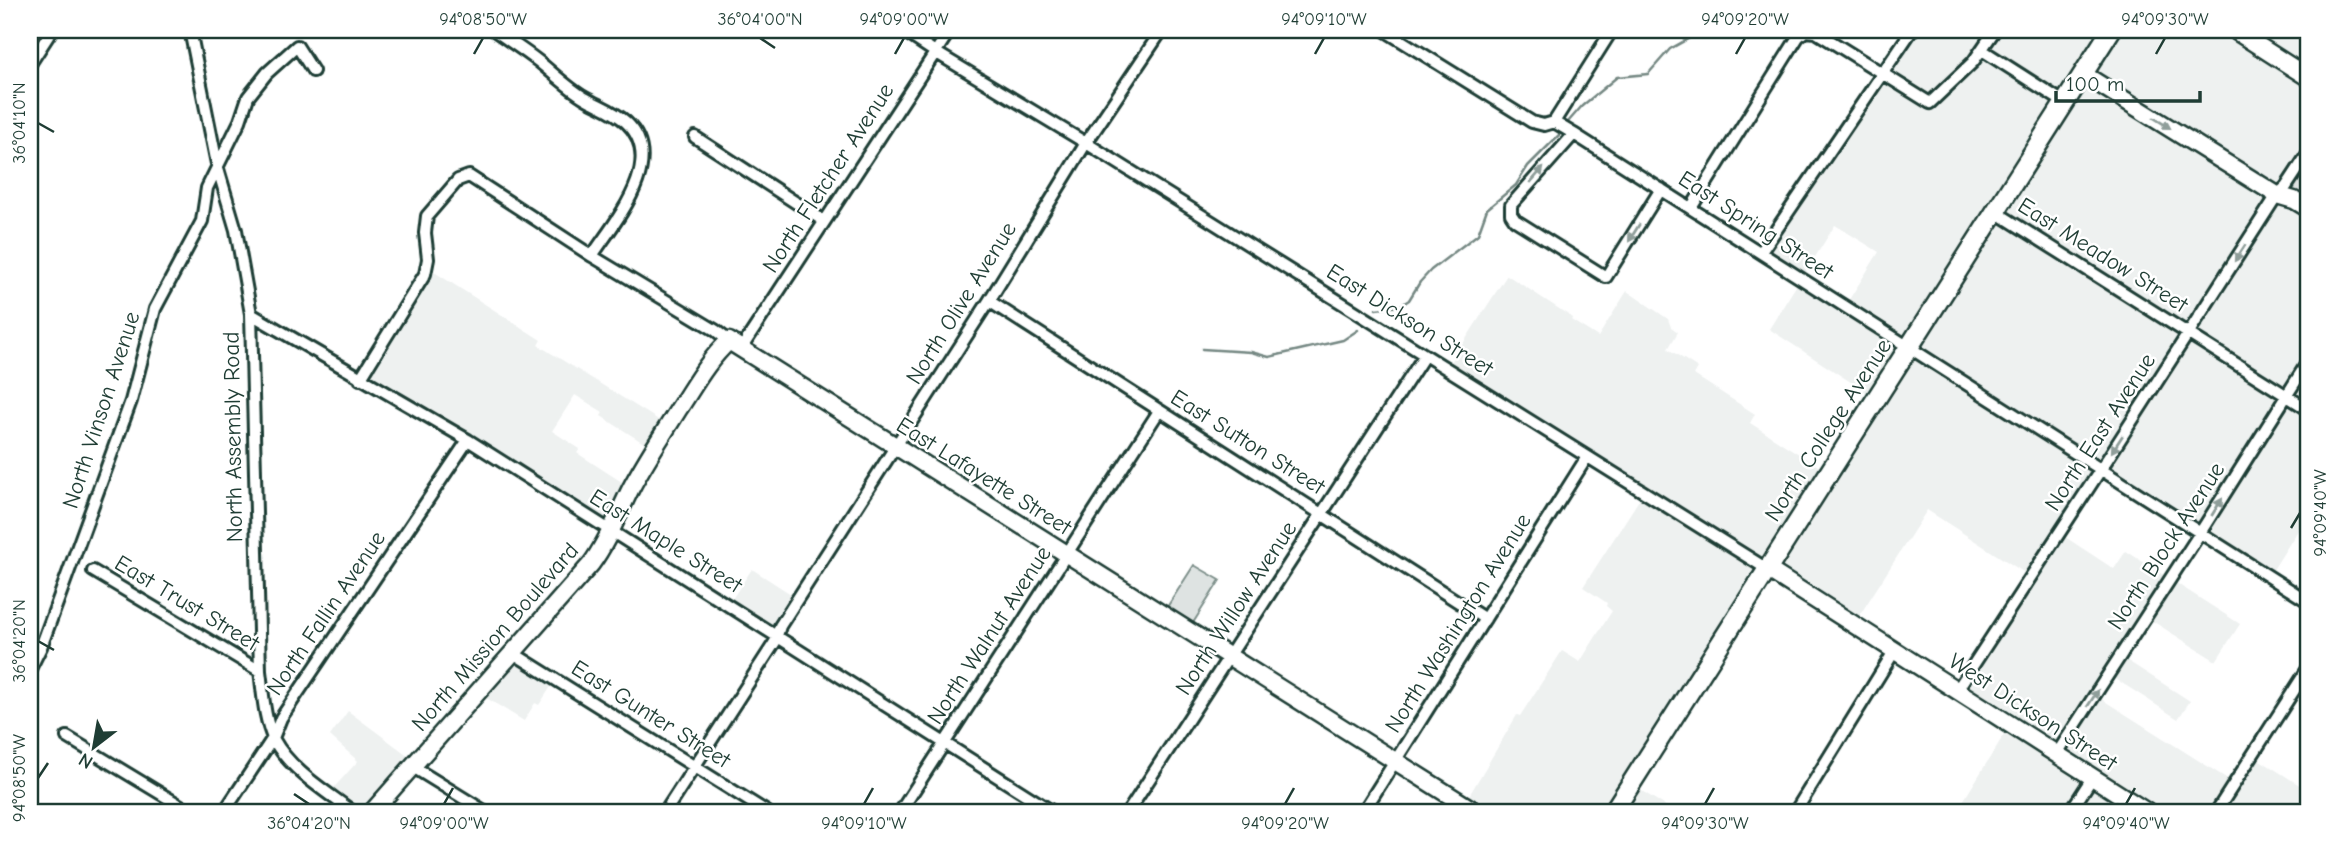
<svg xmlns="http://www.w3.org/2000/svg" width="2339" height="842" viewBox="0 0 2339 842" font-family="'Comic Neue',sans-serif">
<rect width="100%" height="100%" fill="#fff"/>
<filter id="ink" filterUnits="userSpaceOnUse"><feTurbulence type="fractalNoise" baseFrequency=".0143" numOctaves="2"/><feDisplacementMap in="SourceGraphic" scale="14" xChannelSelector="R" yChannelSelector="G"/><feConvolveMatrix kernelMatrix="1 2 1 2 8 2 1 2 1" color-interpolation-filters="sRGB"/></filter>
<g filter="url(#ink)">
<path fill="#eef1f0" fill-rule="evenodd" d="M1912,30h397v483l-40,63 -168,-106 -42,63 55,36 12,-18 114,73 -24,37 -70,-44 -26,39 70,45 -12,18 -70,-45 -13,21 139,88 18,-28 57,36v20l-350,1 -2,-1 53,-86 -53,-35 74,-113 -104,-67 -73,114 -86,-55 -137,215 44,28h-199l-12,-8 53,-89 3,1 42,-65 18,11 32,-51 -6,-5 1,-3 -24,-16 61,-95 -198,-122 61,-95 66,43 -2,2 27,17 29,-46 41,28 3,8 7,5 -10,17 30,19 -4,7 61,39 -5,9 79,50 48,-74 -108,-70 32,-51 -40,-26zM1835,225l44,27 -34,54 -43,-28z
M428,268l113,72 -3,5 130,81 -15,23 -52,-33 2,-4 -28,-17 -23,36 28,18 -3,4 54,35 -21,43 -250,-152z
M752,569l45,29 -20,38 -49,-31z
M513,653l43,26 -17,26 -4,-2 -11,18 -46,-28z
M348,711l69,51 -45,50h-19l-24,-19 29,-32 -28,-25z"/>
<path fill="#dee3e2" stroke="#7e908b" stroke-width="2" d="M2309,152v57l-23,-22z
M1194,565l26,15 -32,51 -26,-16z"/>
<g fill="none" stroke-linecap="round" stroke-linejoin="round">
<path stroke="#758883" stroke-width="2.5" d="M1568,122l14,-16 35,-29 31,-3 22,-25 34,-19
M1376,309l24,-3 9,-6 11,-18 11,-12 47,-36 9,-25 29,-24 12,-19 31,-31
M1202,349l49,3 18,5 74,-17 15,-10"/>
<defs>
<path id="street" d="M190,30l28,139 18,61 15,84 9,357c3,22 4,48 14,69 17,31 52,51 79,72
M494,30c14,10 30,20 44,31 15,12 30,27 47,37 14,8 29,13 41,24 42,39 -11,99 -34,134
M902,30l33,22 151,91 681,426
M1384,30l148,92 12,3 10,-3 20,12 735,468
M1982,50l83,53
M30,64l22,-34
M1554,122l58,-92
M1574,134l-63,71v9l4,6 91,57 55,-88
M695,137l129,84
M1691,208l107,-171 7,-6 11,1 114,71 43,-41 22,-32
M1996,212l313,198
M1761,252l151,-222
M989,301l496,318
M251,314l217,126 585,372
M741,349l209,-319
M360,379l65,-105 3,-15 -3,-26 2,-17 31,-36 11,-4 123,80 123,74 14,11
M93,571l167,100
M513,653l254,159
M30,669l11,-22 90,-246 24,-92 47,-88 5,-33 33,-67 8,-24 19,-24 30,-27 16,25
M1957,690l144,-221 176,-274 9,-8 23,-35
M67,737l124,75
M2056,755l144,-222 109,-173
M413,767l73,45
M224,812l49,-74 8,-20 187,-278
M665,812l110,-170 5,-16 209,-325 97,-158 76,-113
M900,812l259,-401
M1128,812l296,-456
M1363,812l224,-355
M1795,812l100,-162
M2070,812l22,-34
M2216,812l93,-145"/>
<path id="secondary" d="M2234,30l75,48
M2083,74l194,121 17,5 15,9
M1767,569l380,243
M372,812l219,-248c17,-23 27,-50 40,-76 14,-27 31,-52 47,-78 16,-24 29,-49 51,-69l747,471"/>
<path id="primary" d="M1613,812l498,-782"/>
</defs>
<use href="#street" stroke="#1f3d34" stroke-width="16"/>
<use href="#secondary" stroke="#1f3d34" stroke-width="21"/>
<use href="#primary" stroke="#1f3d34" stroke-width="23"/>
<use href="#street" stroke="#fff" stroke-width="10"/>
<use href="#secondary" stroke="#fff" stroke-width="16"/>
<use href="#primary" stroke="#fff" stroke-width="18"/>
</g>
<defs><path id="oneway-solid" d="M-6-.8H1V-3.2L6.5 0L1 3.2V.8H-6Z" transform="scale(1.75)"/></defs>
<g fill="#8f9e9a">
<use href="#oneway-solid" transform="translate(2162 123) rotate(32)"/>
<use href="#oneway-solid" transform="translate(1537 175) rotate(-49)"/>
<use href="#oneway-solid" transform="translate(1634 233) rotate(122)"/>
<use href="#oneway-solid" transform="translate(2240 253) rotate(123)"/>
<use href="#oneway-solid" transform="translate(2117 444) rotate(123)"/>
<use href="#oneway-solid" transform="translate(2217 507) rotate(-58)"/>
<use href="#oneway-solid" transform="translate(2093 698) rotate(-57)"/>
</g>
</g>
<path fill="none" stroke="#1f3d34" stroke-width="2.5" d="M760,38l15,10M474,54l9,-16M895,54l9,-16M1315,54l9,-16M1736,54l9,-16M2156,54l9,-16M38,123l16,9M2291,528l9,-15M38,641l16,9M38,778l10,-15M294,794l15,10M444,804l9,-16M864,804l9,-16M1285,804l9,-16M1705,804l9,-16M2126,804l9,-16"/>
<g text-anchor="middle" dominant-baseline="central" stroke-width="5" stroke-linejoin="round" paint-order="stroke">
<g font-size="23" fill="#1f3d34" stroke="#fff">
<text transform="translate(828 178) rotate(-57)">North Fletcher Avenue</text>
<text transform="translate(1756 225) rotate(33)">East Spring Street</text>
<text transform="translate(2103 255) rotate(32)">East Meadow Street</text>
<text transform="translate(961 303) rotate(-58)">North Olive Avenue</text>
<text transform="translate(1410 320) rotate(32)">East Dickson Street</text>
<text transform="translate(101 410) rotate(-72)">North Vinson Avenue</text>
<text transform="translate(1828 430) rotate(-57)">North College Avenue</text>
<text transform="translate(2100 432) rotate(-57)">North East Avenue</text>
<text transform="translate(233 437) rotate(-91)">North Assembly Road</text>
<text transform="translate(1248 442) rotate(32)">East Sutton Street</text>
<text transform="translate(984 476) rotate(32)">East Lafayette Street</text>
<text transform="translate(666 541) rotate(32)">East Maple Street</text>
<text transform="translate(2166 546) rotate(-57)">North Block Avenue</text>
<text transform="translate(187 603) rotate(31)">East Trust Street</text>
<text transform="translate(1236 608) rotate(-57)">North Willow Avenue</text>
<text transform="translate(326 613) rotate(-56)">North Fallin Avenue</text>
<text transform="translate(1458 623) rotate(-58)">North Washington Avenue</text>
<text transform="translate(989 635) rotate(-57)">North Walnut Avenue</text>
<text transform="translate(495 637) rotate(-49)">North Mission Boulevard</text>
<text transform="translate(2033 712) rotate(33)">West Dickson Street</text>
<text transform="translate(651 714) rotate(32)">East Gunter Street</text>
</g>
</g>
<rect width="2339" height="842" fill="none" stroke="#fff" stroke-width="77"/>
<g transform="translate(94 747) rotate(211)" stroke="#ffffff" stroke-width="5" paint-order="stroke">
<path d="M0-5L12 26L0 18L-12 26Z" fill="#1f3d34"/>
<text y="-10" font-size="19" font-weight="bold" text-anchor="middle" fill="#1f3d34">N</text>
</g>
<path d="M2056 91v10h144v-10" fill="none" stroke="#1f3d34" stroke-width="3.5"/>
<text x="2066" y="91" font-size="21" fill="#1f3d34" stroke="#ffffff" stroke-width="5" paint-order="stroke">100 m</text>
<rect x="38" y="38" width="2262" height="766" fill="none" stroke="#1f3d34" stroke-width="2.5"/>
<g font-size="18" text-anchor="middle" fill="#1f3d34">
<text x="483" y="25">94°08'50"W</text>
<text x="760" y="25">36°04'00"N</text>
<text x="904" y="25">94°09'00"W</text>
<text x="1324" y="25">94°09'10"W</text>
<text x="1745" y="25">94°09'20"W</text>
<text x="2165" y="25">94°09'30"W</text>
<text transform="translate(19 123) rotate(-90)" y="6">36°04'10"N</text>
<text transform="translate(2320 513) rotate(-90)" y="6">94°09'40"W</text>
<text transform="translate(19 641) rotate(-90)" y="6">36°04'20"N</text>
<text transform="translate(19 778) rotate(-90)" y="6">94°08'50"W</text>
<text x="309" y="829">36°04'20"N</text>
<text x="444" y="829">94°09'00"W</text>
<text x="864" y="829">94°09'10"W</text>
<text x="1285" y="829">94°09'20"W</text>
<text x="1705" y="829">94°09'30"W</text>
<text x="2126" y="829">94°09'40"W</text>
</g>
</svg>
